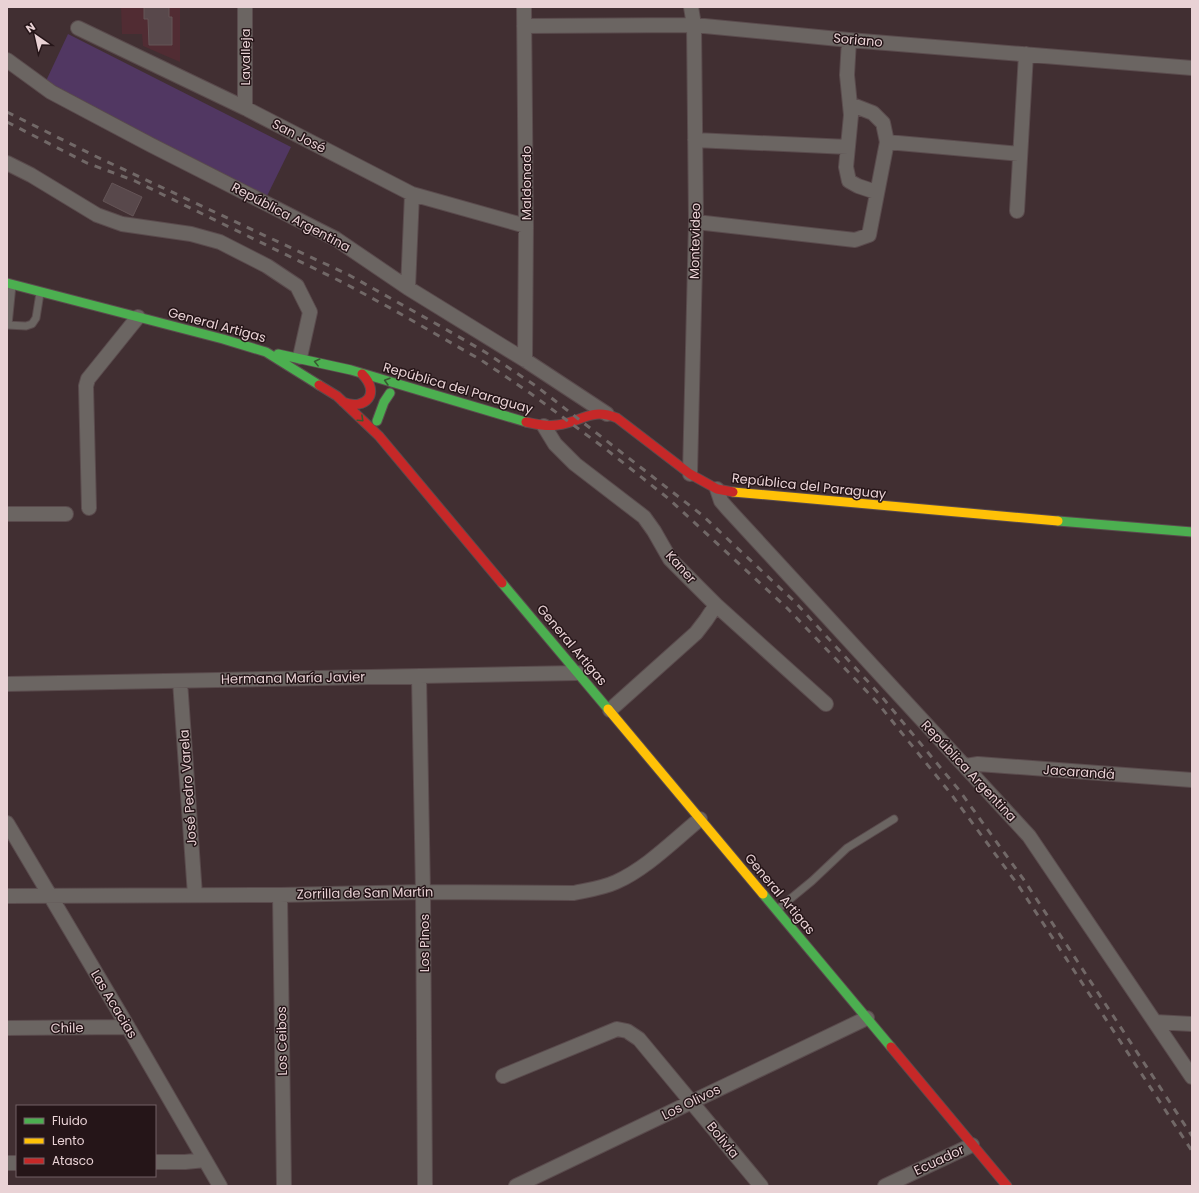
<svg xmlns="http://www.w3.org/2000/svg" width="1199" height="1193" viewBox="0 0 1199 1193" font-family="Poppins,sans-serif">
<rect width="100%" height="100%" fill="#412f32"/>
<path fill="#512c33" d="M121,7h59v55l-37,-16 -1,-12h-20z"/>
<path fill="#513762" d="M68,34l223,113 -25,51 -220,-117z"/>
<path fill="#58484b" stroke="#655557" d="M144,7h25v10h3v28h-23l-1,-26h-4z
M112,183l30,14 -9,19 -30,-15z"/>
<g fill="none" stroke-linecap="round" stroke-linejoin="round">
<defs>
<path id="lane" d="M7,325l19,1 6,-2 4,-6 4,-25
M8,325l4,-40
M778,909l34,-28 35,-33 47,-29"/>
<path id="street" d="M524,7l2,219 -1,134
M524,26l170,-1 155,15 343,28
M78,28l167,80 167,86 114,32
M849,40l-2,35 4,40 -5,52 3,14 9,5 18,6
M7,60l44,32 100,53 185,94 72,49 117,72 82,54
M245,108v-101
M695,140l153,7
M887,142l133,12
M7,163l24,12 66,40 25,9 69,10 29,8 47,24 30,20 13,26 -10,45
M1017,211l9,-157
M696,222l159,18 14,-5 18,-93 -4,-19 -10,-10 -23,-9
M408,288l4,-94
M544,426l11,18 20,20 69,53 10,14 16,28 46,46 110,99
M690,474l6,-252 -2,-197 -3,-18
M717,489l4,12 6,7 302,328 163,241
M89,508l-3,-122 2,-7 50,-62
M7,514h59
M419,676l4,216 2,294
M180,681l15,214
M7,684l571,-11
M610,710l86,-77 10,-13 10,-15
M966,766l12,-2 214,16
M7,823l121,204 92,159
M280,895l4,291
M7,896l273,-1 143,-3 151,1c14,-3 29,-5 42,-11 31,-14 57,-41 84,-63
M1155,1022l37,2
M7,1028l121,-1
M503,1076l114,-47 10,2 12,8 122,147
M155,1162h30l20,-2
M7,1163h10
M516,1186l351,-168
M885,1186l87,-41"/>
<path id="fast" d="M7,283l216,56 43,13 53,33
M278,354l73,16 175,52
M377,421l7,-19 6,-9
M1058,521l134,11
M502,583l106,126
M763,894l128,153"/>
<path id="slow" d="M733,492l325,29
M608,709l155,185"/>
<path id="jam" d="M319,385l18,11 42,40 123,147
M343,402c23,9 38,-9 19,-28
M526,422c10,2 20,5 31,3 26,-3 33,-18 60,-7l73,56 27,15 16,3
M891,1047l116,139"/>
</defs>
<use href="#lane" stroke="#5a4b4d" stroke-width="9"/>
<use href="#street" stroke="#5a4b4d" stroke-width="16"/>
<use href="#fast" stroke="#5a4b4d" stroke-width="11"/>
<use href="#slow" stroke="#5a4b4d" stroke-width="11"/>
<use href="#jam" stroke="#5a4b4d" stroke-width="11"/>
<use href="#lane" stroke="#6b6562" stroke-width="7"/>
<use href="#street" stroke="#6b6562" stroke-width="14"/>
<use href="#fast" stroke="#4caf50" stroke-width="9"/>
<use href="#slow" stroke="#ffc107" stroke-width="9"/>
<use href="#jam" stroke="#c62828" stroke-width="9"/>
<path stroke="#716867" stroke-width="3" stroke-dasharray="7 7" stroke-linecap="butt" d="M7,112l88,44 254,119 91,51 45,26 51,34 166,129 93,87 87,95 77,93 65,90 168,256
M7,122l80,41 48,18 209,102 48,26 89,51 49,33 77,57 62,49 118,109 89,93 75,93 67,91 174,266"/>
</g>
<defs><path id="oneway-chevron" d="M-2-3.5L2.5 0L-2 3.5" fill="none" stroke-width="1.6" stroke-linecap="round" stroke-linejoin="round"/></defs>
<g stroke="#375a31">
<use href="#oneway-chevron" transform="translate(317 362) rotate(-166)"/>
<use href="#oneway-chevron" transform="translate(387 381) rotate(-164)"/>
<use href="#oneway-chevron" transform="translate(361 419) rotate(43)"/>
</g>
<g text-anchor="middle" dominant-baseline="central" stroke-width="3" stroke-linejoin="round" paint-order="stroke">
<g font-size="13" fill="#e9d2d5" stroke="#251518">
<text transform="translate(858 40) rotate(5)">Soriano</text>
<text transform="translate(245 57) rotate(-90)">Lavalleja</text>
<text transform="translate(299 136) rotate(27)">San José</text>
<text transform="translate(526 183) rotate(-90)">Maldonado</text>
<text transform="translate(291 217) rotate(28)">República Argentina</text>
<text transform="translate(695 241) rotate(-89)">Montevideo</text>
<text transform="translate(217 325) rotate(15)">General Artigas</text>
<text transform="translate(458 388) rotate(16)">República del Paraguay</text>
<text transform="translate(809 486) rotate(6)">República del Paraguay</text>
<text transform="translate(681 567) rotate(48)">Kaner</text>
<text transform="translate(572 645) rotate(50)">General Artigas</text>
<text transform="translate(293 678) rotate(-1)">Hermana María Javier</text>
<text transform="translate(969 771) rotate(47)">República Argentina</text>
<text transform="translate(1079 772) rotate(4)">Jacarandá</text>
<text transform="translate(188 788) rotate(-94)">José Pedro Varela</text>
<text transform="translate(365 893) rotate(-1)">Zorrilla de San Martín</text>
<text transform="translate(780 894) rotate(50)">General Artigas</text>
<text transform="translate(424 943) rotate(-90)">Los Pinos</text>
<text transform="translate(114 1004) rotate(59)">Las Acacias</text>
<text transform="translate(67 1028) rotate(-1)">Chile</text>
<text transform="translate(282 1041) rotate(-91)">Los Ceibos</text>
<text transform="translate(691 1102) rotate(-26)">Los Olivos</text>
<text transform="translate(723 1140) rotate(51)">Bolivia</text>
<text transform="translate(939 1160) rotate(-25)">Ecuador</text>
</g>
</g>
<rect width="1199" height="1193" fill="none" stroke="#e9d2d5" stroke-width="16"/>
<rect x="16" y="1105" width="140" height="72" fill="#251518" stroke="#736164"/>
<rect x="24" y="1118" width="20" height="6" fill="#4caf50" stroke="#736164"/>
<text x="52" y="1125" font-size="12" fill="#e9d2d5">Fluido</text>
<rect x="24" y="1138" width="20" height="6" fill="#ffc107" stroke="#736164"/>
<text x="52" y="1145" font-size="12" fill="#e9d2d5">Lento</text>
<rect x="24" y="1158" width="20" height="6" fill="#c62828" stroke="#736164"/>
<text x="52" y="1165" font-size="12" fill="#e9d2d5">Atasco</text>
<g transform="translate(36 36) rotate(326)" stroke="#251518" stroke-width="3" paint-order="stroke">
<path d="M0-3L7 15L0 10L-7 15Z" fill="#e9d2d5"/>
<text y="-6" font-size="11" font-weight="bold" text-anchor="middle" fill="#e9d2d5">N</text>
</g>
</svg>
